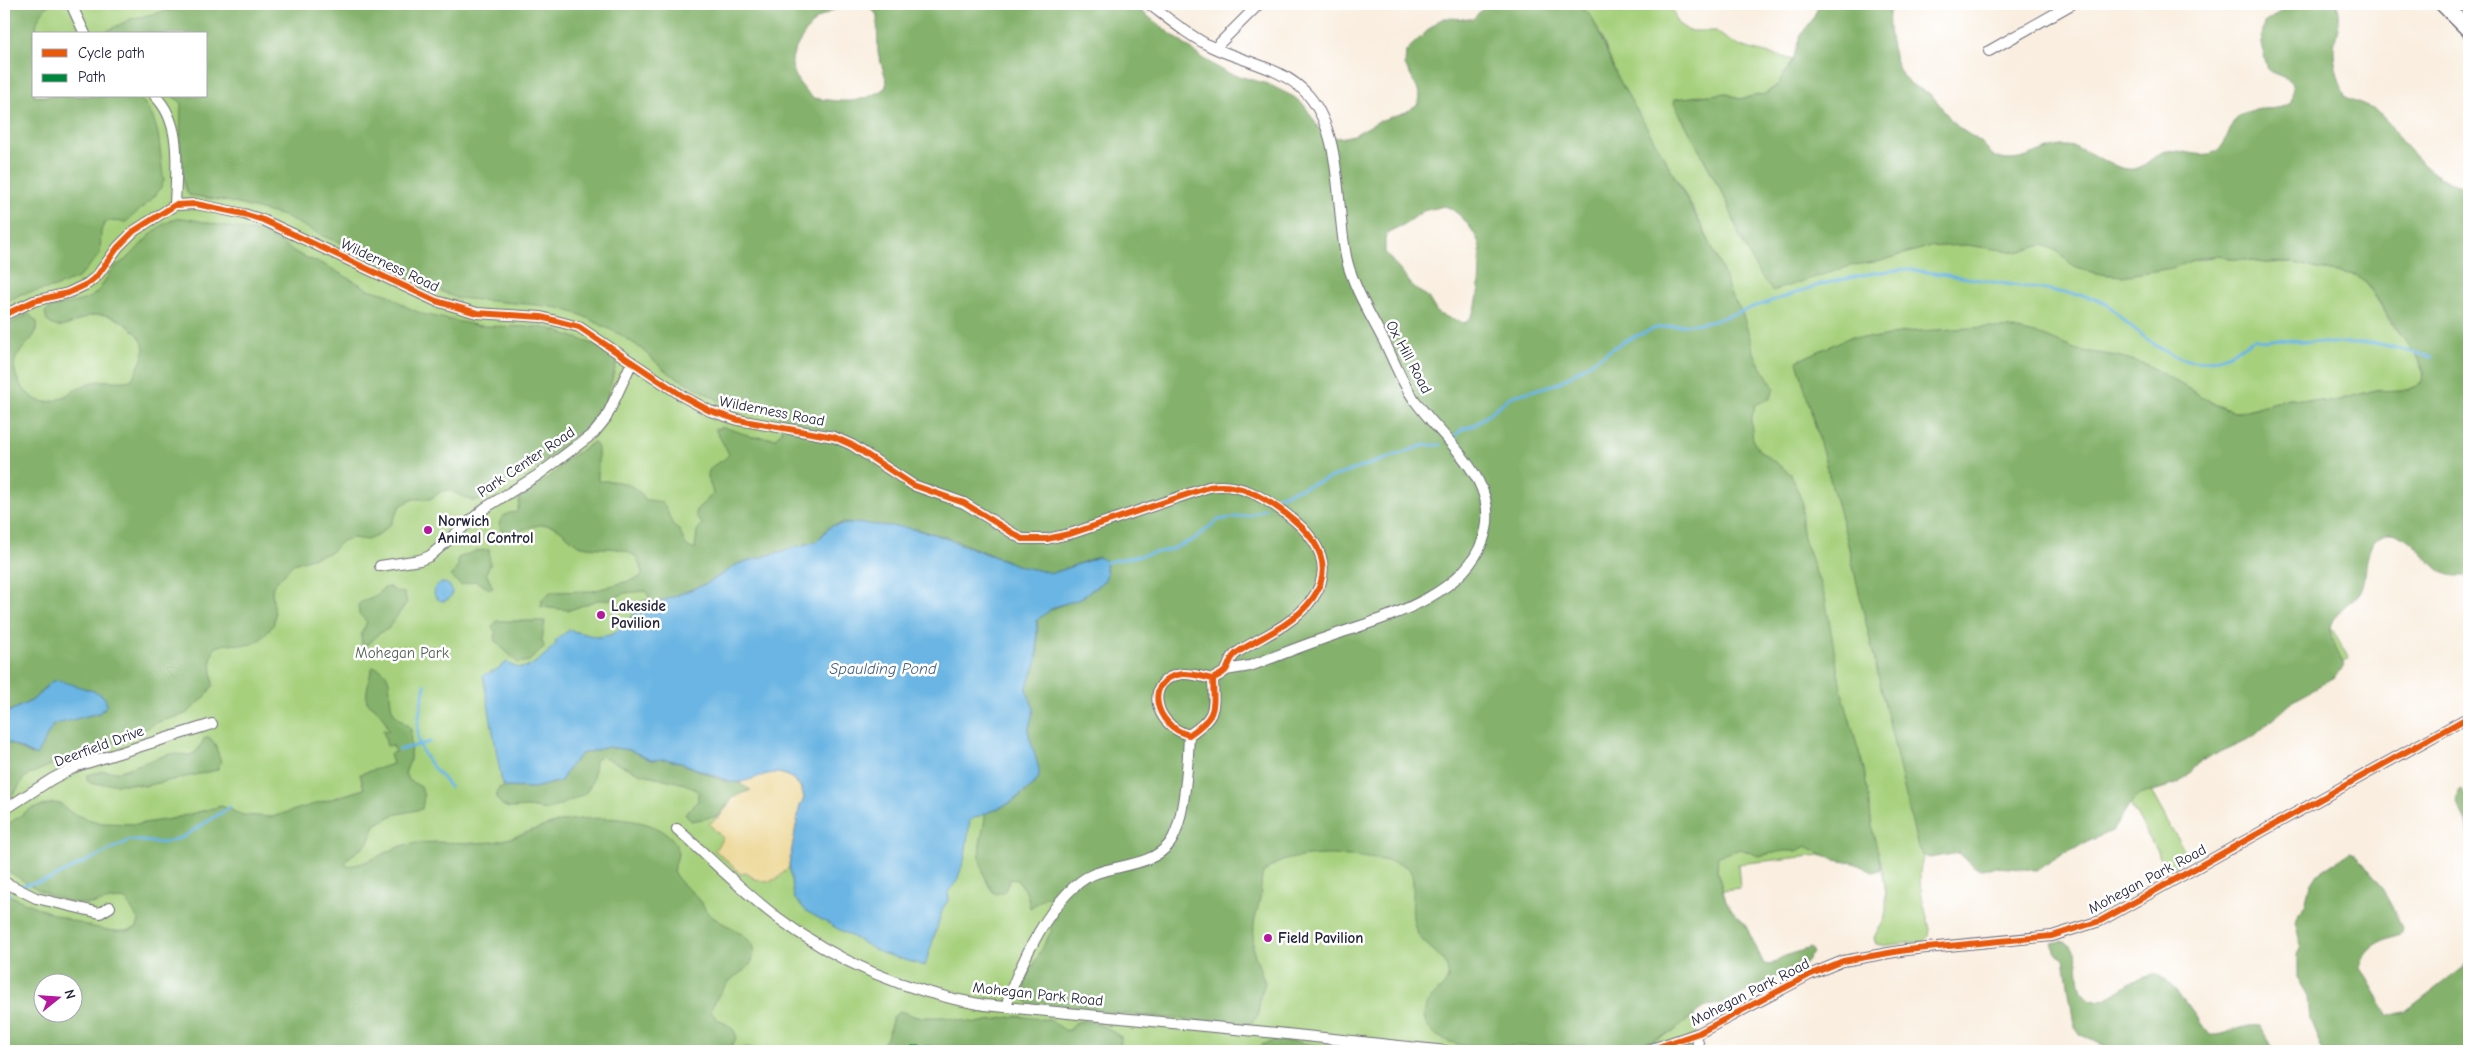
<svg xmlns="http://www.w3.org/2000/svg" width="2473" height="1055" viewBox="0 0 2473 1055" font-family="'Comic Neue',sans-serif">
<rect width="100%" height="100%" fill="#fff"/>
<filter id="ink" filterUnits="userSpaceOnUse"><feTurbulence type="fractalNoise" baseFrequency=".02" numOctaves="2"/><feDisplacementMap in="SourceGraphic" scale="10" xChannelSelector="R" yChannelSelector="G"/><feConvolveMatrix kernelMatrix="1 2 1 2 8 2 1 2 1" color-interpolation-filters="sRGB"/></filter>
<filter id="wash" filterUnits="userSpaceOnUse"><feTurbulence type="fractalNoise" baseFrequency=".0096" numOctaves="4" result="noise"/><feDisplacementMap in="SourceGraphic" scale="20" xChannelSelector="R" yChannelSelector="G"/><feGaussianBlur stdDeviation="1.12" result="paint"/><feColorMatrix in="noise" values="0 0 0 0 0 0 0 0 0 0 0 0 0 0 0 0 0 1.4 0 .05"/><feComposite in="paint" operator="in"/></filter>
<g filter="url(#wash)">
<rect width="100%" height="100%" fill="#f9eedf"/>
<path fill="#a6d07c" stroke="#64795c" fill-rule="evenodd" d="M4,4h212l-104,30h-78v62h138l115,64 1129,234 314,-99c-23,-76 -72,-142 -110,-212 -13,-26 -19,-61 -42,-79h93l6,19 12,8h27c23,20 49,20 77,29l-12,22 -16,12 -26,5 -13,-6 -13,3 -14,-1 -25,8 54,101 12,33 25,44 161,-70 263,50 28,-5 49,7 26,-1 21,6 43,7 11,9 25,39 23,30 9,21 -3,10 -13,6 -36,1 -41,11 -42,-4 -48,14h-7l-17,-7 62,130 70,124 -207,116 46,83 -21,12 -46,-83 -203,58 6,11c-10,22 1,51 6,73l-1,7 -5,5 -44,5 -4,-1 -2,-7c2,-7 8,-12 10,-18 6,-19 -2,-52 -7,-71l-139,15 2,24 -59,7 17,153 -6,3h-1688zM42,982h30v30h-30z"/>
<path fill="#84b26c" stroke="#536a54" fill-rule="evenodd" d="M4,4h45c-8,10 -15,16 -12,30h-3v62h103c26,23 21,52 27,84 -6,19 -25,29 -38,42l-17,-1 -5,3 -3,7 -1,23 -22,24 -26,10 -31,6 -17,9z
M195,4h648c-8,6 -16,9 -24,14 -9,6 -27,32 -27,43 -1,14 11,28 21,37 29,4 47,7 72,-10l2,-6 -9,-29 -1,-38 -10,-11h265l70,54 25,15 41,11 26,13 11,9 16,26 5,4 14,2 14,-3 25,-14 27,-9 12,-8 2,-7 -2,-7 -13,-25 1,-14 32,-30 7,-3 28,1 14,-15h91l14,13 26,61 51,88 43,81 11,25 8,24 11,16 14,46 18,30 -3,10 -16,7 -4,16 2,20 6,9 32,24 12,30 -2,20 2,14 22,59 16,92 23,80 9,64 8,30 -1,7 -7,2 -19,-9 -20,-3 -28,-14 -9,5h-13l-26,5 -17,-7 -23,7 -1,14 9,31 8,12 10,9 20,42 6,1 12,-8 28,-9 3,5 -13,16 -14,3 -64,32 -17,2 -32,26 -22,9 -17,5h-165c-20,-2 -52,-13 -43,-40 5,-13 25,-20 22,-34 -2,-16 -22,-24 -30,-38 -9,-17 -4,-32 -5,-49 0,-5 -1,-13 -5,-17 -8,-8 -69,-14 -82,-13 -21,1 -50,2 -64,20l-2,24 -6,24 -1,27 12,33 -5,14 -2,18 -7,8 -10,2 -210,-20 -8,-7 3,-19 26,-49 -5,-5 9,-15 -5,-13h-6l-15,11 -3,-14 -10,-14 -7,-1 -6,13 -9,2c-11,-11 -17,-35 -15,-50 2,-11 5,-20 5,-31 19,-6 45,-18 54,-36l-11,-46 5,-18 -7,-24 7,-17 5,-19 -1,-33c18,-21 78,-22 68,-60l-8,-3 -44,16 -31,-6 -70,-28 -35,-10 -75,-6 -14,5 -11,13 -79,23 -30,19 -71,28 1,-8 12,-4 -4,-8 -21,2 -17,7h-10l-28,10 -29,-3 1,-7 8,-8 43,-1 46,-13 3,-4c-2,-8 -3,-16 -10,-20 -14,-9 -34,-4 -50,-8 -12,-3 -19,-20 -35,-21 -16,-2 -30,12 -46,5l-2,-6c3,-10 9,-11 18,-12l3,-14 36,-26 9,-11 29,-19 4,6v33c5,1 7,-1 12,0 15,1 28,6 36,19 23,1 18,6 26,23 4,6 2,1 6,6 6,7 5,20 17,20l2,-18 5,-7 -6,-8v-6l17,-16c-1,-6 -4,-11 -5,-16 -1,-16 16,-14 21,-24l-14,-25 9,-2 29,10 23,1 6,-7 -3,-16 -7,-4h-28l-24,-10 -53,-29 -28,-25 -18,-12 -40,-20 -22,-7 -22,-3 -81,-7 -26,-12 -48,-29 -57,-20 -41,-21 -58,-15 -37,-6c-12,-16 -8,-73 -8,-93l-9,-6h34v-62h-105l30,-15zM1444,206c14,3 33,27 36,41 -1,19 3,67 -16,76l-26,-9 -11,-18 -12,-7 -30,-37v-13l3,-7 19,-9 16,-12z
M1819,4h73c-9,13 2,64 13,75 7,8 18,10 26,16 10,9 16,22 26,31 8,7 18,11 25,17 5,4 8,11 13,14 24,10 43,-8 66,-11 24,-2 43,20 67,23 18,2 25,-17 40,-18 15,-2 38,10 51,-2 11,-9 10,-29 25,-36 19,-8 29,0 47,-10 5,-27 -3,-23 -23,-33l-7,-26 3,-21 28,-19h45c7,17 -4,33 -3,50 1,14 6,29 11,42 13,7 27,10 38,20 7,7 12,17 18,25 18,21 40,44 68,46v389c-10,0 -21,1 -29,-5 -17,-13 -40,-54 -64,-31 -15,15 -6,38 -17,54 -3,4 -10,7 -14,12 -25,25 -12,33 -1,60l-9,11 -38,21 -44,39 -52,24 -21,22 -41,12 -10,10 -16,25 -51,24 -25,16 -42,-3 -14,2 -7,-2 -15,-14 -29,5 -6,-2 -7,-12 -71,-308 -49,-175 53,-24 30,1 22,-6 86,-5 21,1 35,8 33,14 41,6 28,8 74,43 14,5h7l48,-14 42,4 41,-11 36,-1 13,-6 3,-10 -4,-12 -53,-78 -11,-9 -43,-7 -21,-6 -26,1 -49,-7 -14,1 -31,11 -49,8 -14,-1 -15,-2 -21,-7 -16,-15 -14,-6 -26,7 -51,-7 -38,2 -47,14 -27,4 -82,26 -14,-19 -18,-35 -12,-33 -54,-101 1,-4 51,-6 13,6 26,-5 12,-8 16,-26 7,-24 13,-17z
M184,218l81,16 35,21 25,10 43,24 21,6 16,11 17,8 58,12 57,1 14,2 45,16 18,13 2,7 -11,40 -9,12 -19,18 -43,33 -33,16 -15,15 -14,2 -23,-11 -7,1 -12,8h-17l-13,7 -9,18 -14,12 -10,4 -15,-2 -10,3 -11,11 -38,12 -20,22c-3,11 4,24 1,36 -1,5 -6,9 -9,13 -17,20 -33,1 -51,14l-3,11 2,25 -8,12 -19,17 -28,8 -26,14 -57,19 -43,18 -8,5 -8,13 -12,11v-62l28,15c16,-11 8,-16 19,-28 5,-6 38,-11 48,-14l6,-5 -9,-16 -31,-9 -20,4 -12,13 -29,14v-387l25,-13 8,8c3,16 -19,26 -22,39 -2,8 2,19 7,26 26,33 45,2 71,-5 13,-3 25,1 38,-2 5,-7 14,-24 13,-32 -1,-8 -7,-15 -12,-19 -45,-38 -61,14 -85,-8l-2,-9c8,-9 37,-7 50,-18 7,-6 10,-16 16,-23 5,-6 12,-9 18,-14 17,-16 30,-38 55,-39z
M489,550l1,15 -4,8 7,15 -3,1 -15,-8 -14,4 -10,-8 7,-11v-8l18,-7z
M389,587l8,5 7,1 3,9 -19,27 -10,5 -9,10 -7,1 -1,-10 6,-13 -8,-8 -1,-9c5,-6 10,-4 16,-8 6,-5 7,-9 15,-10z
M497,621h48l-3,19 2,7 -15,14 -11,2 -24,-23 2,-7 -4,-6z
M373,667c25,4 12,30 21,46 4,7 12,10 17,16l-1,31 -5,14 4,6 12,7 3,9 -2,13 -29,6 -18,10 -7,18 -21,16 -2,6c16,4 43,-16 60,-20 29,-6 59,0 88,-3 22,-3 44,-15 66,-20 27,-6 114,-10 119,31 0,6 -4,12 -5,18 6,12 18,19 26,28 4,5 6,12 11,16 14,12 53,21 42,46 -4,9 -12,11 -19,17 -10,9 -17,20 -22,32 3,13 24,13 25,26 0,5 -4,7 -4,12l6,2 9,-3 17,4h-760v-158c24,11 111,51 133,34l2,-6 -13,-21c-13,-3 -26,4 -39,4 -36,-3 -54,-18 -83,-35v-42l26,-18 23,-6 8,1 9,8 14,6 18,5 35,1 34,-5 50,-13 22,9 29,2 92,-28 -4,-15 33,-10 -3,-10 5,-2 -2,-7 -6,1 -4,-16 6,1c-5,-15 -10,-20 -22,-29 -2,-6 3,-30 6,-35zM42,982h30v30h-30z
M209,737l6,7 6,18 -4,8 -72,16 -12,-2h-40l-6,-3v-6l17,-4 14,1 51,-18 22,1 7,-5 6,-11z
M608,747l22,3 21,10 14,-1 16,4 40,17 18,3 13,7 -19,8 -14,18 -28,5 -6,-8 13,-12v-10l-13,-7 -46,-11 -39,-17 -5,5c-2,12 0,22 -10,32 -5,4 -34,17 -40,17 -6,-1 -13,-3 -19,-3 -13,1 -23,4 -30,-10l3,-9 4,-1 31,1 27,-7 9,-15 11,-12z
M2462,789l7,10v43l-3,-20 -9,-18 2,-14z
M2350,852c14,2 47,61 52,76l-2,6c-17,6 -38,12 -39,34l28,48 18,-5 57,-44 5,-6v90h-146l-13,-30 -2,-25 -11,-19v-22l4,-9 -6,-24 3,-9 7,-8 5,-21 5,-8z
M2061,941c28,6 9,45 28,58 20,12 53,-39 75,-20 19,16 30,37 46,56 17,2 32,-12 50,-9l15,25h-159l-35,-16 -7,-10 -10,-67 -8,-5 -4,-10z
M900,1011l17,6h27l32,6 40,-7 34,4 16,11 5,-2 4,-6c17,-7 32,6 46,14l-1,14h-243l10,-13 6,-21z
M1278,1040l87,11h-107l3,-6z"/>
<path fill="#eeda9e" stroke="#887e6c" d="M768,772c18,0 33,8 36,27l-4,6 -11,62 -11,11 -10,4 -13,-3 -9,-6 -5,1 -26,-24 8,-12 -14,-14 11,-8 13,-18 18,-8 -12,-7z"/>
<path fill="#6ab5e3" stroke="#466c8f" d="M853,523l51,4 30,7 88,33 31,6 46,-16 5,3 3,13 -2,7 -25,19 -26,8 -17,13v41l-11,28 8,20 -6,22 11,38v8l-6,8 -23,18 -40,17 -5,37 -8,24 -9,11 1,7 -6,9 -18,58 -44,-13 -75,-42 -12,-13 -5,-34 11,-59 4,-6c-1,-9 -4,-15 -11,-20 -22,-16 -40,6 -62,3l-50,-19 -16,-4 -14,1 -21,-10 -22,-3 -27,7 -11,12 -9,15 -27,7 -29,-1 -3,-4 -19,-108 13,-5 11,-8c19,16 35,-5 49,-18l-1,-3 14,-11 28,7 13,-2 9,-5 18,-19 71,-28 30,-19 79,-23 14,-15z
M434 592a9 9 0 1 1 18 0a9 9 0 1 1-18 0Z
M58,680l41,13 6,5 2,7 -8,8 -46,12 -17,31 -32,-16v-26l29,-14 18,-18z"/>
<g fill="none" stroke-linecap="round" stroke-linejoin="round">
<path stroke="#6ab5e3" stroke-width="3" d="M1454,437l8,-8 13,-4 35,-28 49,-14 65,-42 32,-13 54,-6 112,-38 51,-11 34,-4 179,27c7,3 16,5 22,9 6,4 11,11 17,16 45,39 76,59 129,17l11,3 14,-2 42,4h54l57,14
M1275,497l150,-52h15
M1102,563l67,-13 24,-10 25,-20 33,-5 15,-7
M425,685c-3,16 -11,46 -5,61 6,16 20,28 30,41
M399,750l31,-8
M20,886l30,-7 80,-39 33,3 20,-6 47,-30
M4,897l6,-3"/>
</g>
</g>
<g filter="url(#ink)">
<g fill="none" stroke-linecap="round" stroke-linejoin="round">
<defs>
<path id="street" d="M71,4l14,30
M1149,4c20,15 40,32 63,43 31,15 74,21 97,49 35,42 26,113 38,165 8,30 26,58 40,86 9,19 16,38 29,55 29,40 88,81 67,138 -21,58 -100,78 -152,96 -27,9 -54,20 -81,30l-24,4
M1215,48l44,-44
M1989,51l83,-47
M155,96c28,27 21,74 20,109
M4,315l30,-14 34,-8 19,-9 10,-8 21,-29 16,-16 41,-26 21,-1 48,10 19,6 173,81 41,12 64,4 38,10 105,70 26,14 28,9 96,17 18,8 61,40 51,18 58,36h25l26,-6 136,-46c29,-5 53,9 76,26 50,37 51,76 -1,112 -15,10 -31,17 -46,27 -10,7 -7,11 -12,18 -3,4 -9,6 -13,9 -10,-2 -21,-6 -31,-5 -39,5 -28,52 7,61 28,-19 25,-25 24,-56
M380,566l40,-6 10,-4 55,-48 53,-33 56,-42 12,-15 26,-56
M4,810l48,-31 25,-13 135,-42
M677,829c32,28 63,60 97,86 62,47 133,77 210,90l293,28 169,18
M4,882l32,16 64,15 10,-6
M1006,1007c10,-38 49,-118 88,-133 26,-10 58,-8 76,-31 15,-21 18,-82 19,-108
M1695,1035l6,16
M1646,1051l53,-18 110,-58 34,-14 63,-11 146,-14 48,-15 369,-204"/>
<path id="secondary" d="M2443,4l26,26"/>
</defs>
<use href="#street" stroke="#6d6974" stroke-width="12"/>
<use href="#secondary" stroke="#6d6974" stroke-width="18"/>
<use href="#street" stroke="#fff" stroke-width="10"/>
<use href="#secondary" stroke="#fff" stroke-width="15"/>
<path stroke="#00873e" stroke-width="5" stroke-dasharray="10 5" stroke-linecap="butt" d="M911,1048h20l15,3"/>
<defs>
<path id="cycleway" d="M4,315l30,-14 34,-8 19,-9 10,-8 21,-29 16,-16 41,-26 21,-1 48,10 19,6 173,81 41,12 64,4 38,10 105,70 26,14 28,9 96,17 18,8 61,40 51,18 58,36h25l26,-6 136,-46c29,-5 53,9 76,26 50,37 51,76 -1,112 -15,10 -31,17 -46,27 -10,7 -7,11 -12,18 -3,4 -9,6 -13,9 -10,-2 -21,-6 -31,-5 -39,5 -28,52 7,61 28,-19 25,-25 24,-56
M1646,1051l53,-18 110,-58 34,-14 63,-11 146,-14 48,-15 369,-204"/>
</defs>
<use href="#cycleway" stroke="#fff" stroke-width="9"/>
<use href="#cycleway" stroke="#e8590c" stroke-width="6"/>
</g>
</g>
<g fill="#b5179e" stroke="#fff" stroke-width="2">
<circle cx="428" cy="530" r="5"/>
<circle cx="601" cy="615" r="5"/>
<circle cx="1268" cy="938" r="5"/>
</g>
<g text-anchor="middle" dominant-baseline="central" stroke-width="5" stroke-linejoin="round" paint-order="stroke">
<g font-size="15" fill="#22223b" stroke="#fff">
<text transform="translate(390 265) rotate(25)">Wilderness Road</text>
<text transform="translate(1409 357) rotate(62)">Ox Hill Road</text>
<text transform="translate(772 411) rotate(11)">Wilderness Road</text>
<text transform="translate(526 462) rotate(-34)">Park Center Road</text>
<text transform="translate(99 746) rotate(-20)">Deerfield Drive</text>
<text transform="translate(2147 879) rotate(-28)">Mohegan Park Road</text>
<text transform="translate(1750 992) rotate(-27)">Mohegan Park Road</text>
<text transform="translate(1038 994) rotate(6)">Mohegan Park Road</text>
</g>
<g font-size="15" font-weight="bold" fill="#22223b" stroke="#fff" text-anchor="start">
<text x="438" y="521">Norwich<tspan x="438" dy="17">Animal Control</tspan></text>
<text x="611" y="606">Lakeside<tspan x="611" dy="17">Pavilion</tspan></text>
<text x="1278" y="938">Field Pavilion</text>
</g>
<g font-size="15" fill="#505f52" stroke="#fff">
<text x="402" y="653">Mohegan Park</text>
</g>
<g font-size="16" font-style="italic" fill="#3f5d7e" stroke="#fff">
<text x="883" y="669">Spaulding Pond</text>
</g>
</g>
<rect width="2473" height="1055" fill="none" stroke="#fff" stroke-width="20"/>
<rect x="32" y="32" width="175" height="65" fill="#ffffff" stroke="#a7a7b1"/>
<rect x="42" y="49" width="25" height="8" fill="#e8590c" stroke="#a7a7b1"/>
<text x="78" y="58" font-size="15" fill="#22223b">Cycle path</text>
<rect x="42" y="74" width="25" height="8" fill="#00873e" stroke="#a7a7b1"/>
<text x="78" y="82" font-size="15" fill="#22223b">Path</text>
<g transform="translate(58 998) rotate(73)"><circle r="24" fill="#ffffff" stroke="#a7a7b1"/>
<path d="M0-4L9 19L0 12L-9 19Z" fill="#b5179e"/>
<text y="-8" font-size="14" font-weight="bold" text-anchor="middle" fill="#22223b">N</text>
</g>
</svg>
